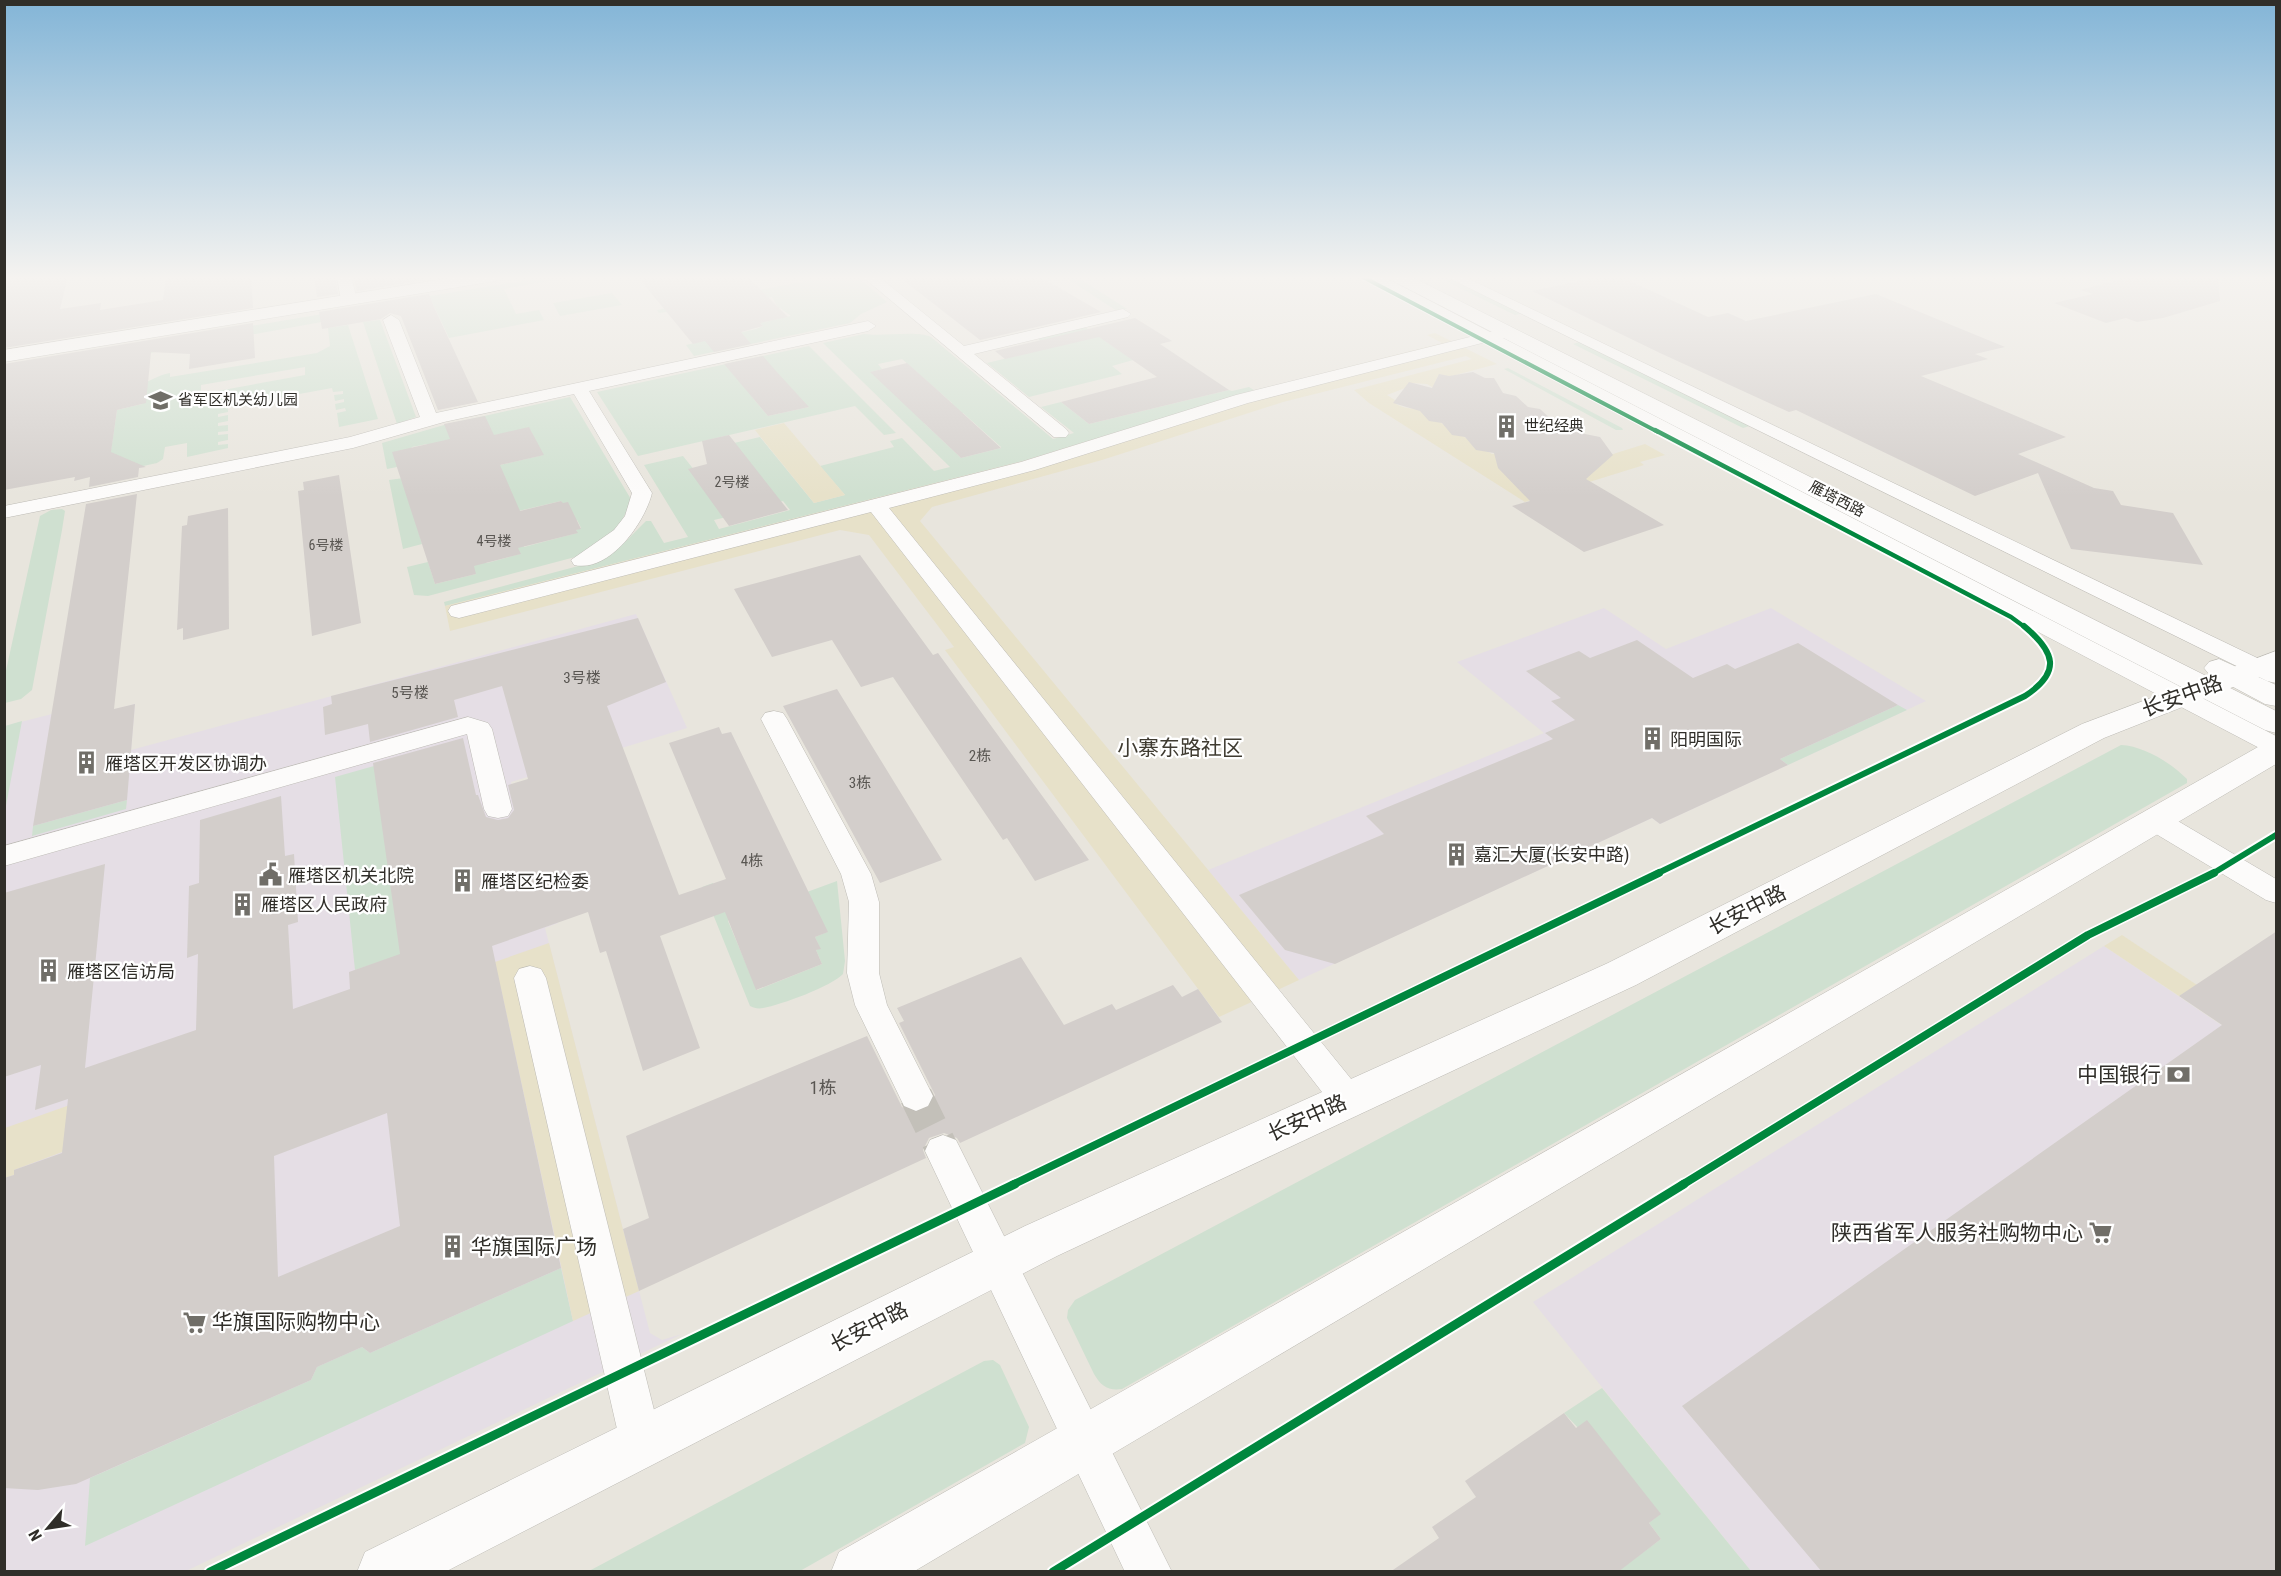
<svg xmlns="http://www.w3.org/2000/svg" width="2281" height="1576" viewBox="0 0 2281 1576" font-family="'Roboto Condensed','Noto Sans SC',sans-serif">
<rect width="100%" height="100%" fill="#e8e5dd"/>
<path fill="#e5dee5" d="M1604,608l62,41 105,-41 155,93 -266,123 -8,-6 -353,162 -91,-110 336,-137 -87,-71z
M636,614l51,114 -176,54 29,113 10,-3 8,31 -13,5 105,405 12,7 20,-6 -496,237 -181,1v-846l47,-12 -1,11 84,-21 -4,46z
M2104,946l172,116v509h-525l-218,-269z"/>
<path fill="#cfe0d0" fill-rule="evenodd" d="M551,276h26l-73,13 12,25 23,-4 5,10 -95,18 -17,-36 -321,58 1,-11z
M831,276h26l30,26 -26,12 -11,9 -156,33 -8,-11 70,-16 7,-3 -3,-3 31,-7 -11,-8 -26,6 -3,-3 26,-5 -5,-9 -113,16 -2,-3z
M1063,276h13l51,33 -10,2z
M1435,276h13l76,37 -9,2z
M612,293l10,12 -62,11 -7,-13z
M380,320l36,97 -19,7 -34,-102z
M348,325l30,94 -39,8 -2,-14 9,-2 -1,-3 -9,2 -1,-6 9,-2v-3l-9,2 -1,-6 9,-1v-3l-10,1 -1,-4 -104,19v5l-10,2v3l10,-2v6l-10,2v3l10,-1v6l-10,1v3l10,-1v6l-10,2v3l10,-1v4l-41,9v-14l-22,4 -2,12 -6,4 -50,11 20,-14 -5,-3h-12l7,-47 25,-6 -6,-18c13,-4 22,-11 34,-13v4l147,-24 13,-7 -2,-18zM305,367v8l-104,19v-9z
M1085,327l48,33 -21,6 10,8 -93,23 -42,-34 62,-15 -12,-10z
M864,334c19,3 53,-4 67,3l122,102 21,-6 -33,-26 20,-5 28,22 140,-34 3,1 17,-4 5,3 -231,71 -578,145 -1,-4 153,-41 29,-20 20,-20h5l13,22 24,-6 -44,-72 39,-9 48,60 -17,4 5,9 71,-19 -7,-9 -7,2 -55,-57 39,-9 54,66 31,-8 -25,-29 74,-19 -4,-6 12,-3 32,33 16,-4 -127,-124zM902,359l50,44v1l-81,-32 11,-3 -4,-5zM963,413l38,34v1l-40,10 -37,-35z
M1582,341l171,84 -10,3 -170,-84z
M809,346l87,87 -12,2 -29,-29 -217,50 -41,-64zM752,397l57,10 -41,9z
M1508,368l114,60 1,2h-7l-112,-61z
M570,397l62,104 -14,27 -39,28 -151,40 -14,-1 -7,-28 21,-5 7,22 41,-10 -10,-12 21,1 33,-9 -4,-10 6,-1 2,4 53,-14 -1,-3 5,-2 -4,-8 -5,1 -11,-20 -51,12 -94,10 6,21 -19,5 -14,-69 111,-15 43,-10 -13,-15 3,-5 -4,-7 -42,9 -34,2 -24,12 -2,-7 -15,3 -15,20 -10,2 -5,-26 62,-18z
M62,509l3,2 -3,19 -30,160 -11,9 -16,4v-28l35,-159 11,-6z
M1898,705l9,5 -119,55 -8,-6z
M22,721l-17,90v-85z
M2121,745c23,1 50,18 66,34v4l-1065,606c-14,2 -21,-3 -28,-15l-27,-56 1,-8 7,-10z
M374,766l38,185 -57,19 -20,-193z
M127,800l-1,9 -94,27 1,-10z
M837,881l8,80 -2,13c-11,12 -62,31 -80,34 -5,1 -9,0 -13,-2l-48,-119 11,-4 12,29 13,-5 -10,14 29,69 65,-26 -6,-14 4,-2 -5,-11 12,-5 -39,-33z
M561,1268l12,53 -488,225 5,-68 221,-98 6,-13 45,-20 8,6z
M993,1360l7,5 29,62 -4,16 -225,128h-211l395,-210z
M1602,1388l149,183h-133l43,-32 -12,-16 11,-9 -96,-101z"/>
<path fill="#e7e1c9" d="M1435,333l62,31 -49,13 -10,-1 -3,6 11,7 -7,2 -12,-7 -15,-1 -4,4 -21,8 11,7 -2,2c11,6 22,5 34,2l8,15 54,33 13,-3 -9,9 4,4 -1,5 95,-9 51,-16 20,11 -25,7 4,3 -119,37 -156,-99 -15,-13 118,-31 -6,-3 -183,46 -181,58 -170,47 -12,14 379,459 -80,37 -274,-367 9,-3 -85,-112 -29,-5 -390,101 -5,-25 578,-145 214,-66 205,-52 -15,-8z
M784,423l61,72 -31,8 -59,-73z
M2122,935l75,50 -18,11 -75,-50z
M549,943l90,348 -66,30 -72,-332 -487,181v5l-9,3v-50l149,-53 1,6z"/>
<path fill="#d3cecb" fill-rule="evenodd" d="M4,276h64l-8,33 41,-6 -1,7 63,-10 3,-24h85l2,32 -249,40z
M314,276h21l3,18 -21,3z
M353,276h69l1,4 -66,11z
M637,276h110l41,41 -28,6 3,3 -22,6 10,12 -37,8 -9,-11 -12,3z
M898,276h141l62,36 -121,28z
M1603,276h16l89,41 20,-4 18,8 130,-27 129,53 -30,7 13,5 -67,17 145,61 -48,17 76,34 19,3 8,14 52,8 30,52 -132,-16 -33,-76 -63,23 -179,-86 -7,2 -129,-59 -128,-62z
M2133,276h85l2,25 -57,17 -26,4 -11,-4 -20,5 -52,-20 39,-9 -13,-4z
M429,294l5,13 44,95 -40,8 -37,-94 -11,-3 -9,6 -59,10 -3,-17z
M1135,318l37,23 -12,3 69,46 -140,34 -28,-22 96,-25 -58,-40 -94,22 -10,-8z
M253,323l2,35 -66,11 1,-15 -39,-2 -5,51 -29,7 -6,42 35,15 -7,1 -1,9 -49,10 1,-10 -16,4 1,-4 -71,13v-126z
M763,356l13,15 33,36 -41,9 -44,-52z
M907,363l26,23 68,62 -40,10 -91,-86z
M1473,372l12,6h9l9,15 13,3 12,11 12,2 12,11 13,3 10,9 25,5 13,18 -27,24 78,46 -80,27 -72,-46 18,-5 -32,-33 -4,-15 -18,-3 -11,-13 -13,-2 -10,-12 -13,-2 -9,-10 -27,-8 16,-21 23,6 7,-14 10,2z
M485,416l9,19 35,-8 15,28 -44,10 20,46 41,-10 2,2 5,-1 13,27 -5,1 2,3 -60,15 3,6 -47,12 2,8 -41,10 -43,-132 58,-13 -6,-15z
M729,435l59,75 -59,16 -41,-57 19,-5 -5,-23z
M339,475l22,148 -49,13 -14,-145 6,-1 -1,-8z
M137,494l-23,215 21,-5 -8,96 -94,26 53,-322z
M228,508l1,121 -46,11v-12l-6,2 5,-104 5,-1 1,-9z
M860,555l73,100 5,-2 151,207 -54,21 -28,-43 -4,2 -110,-163 -32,10 -29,-47 -60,17 -38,-68z
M638,618l28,64 -59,24 72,189 47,-16 -57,-136 50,-16 3,7 9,-2 97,200 -13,5 6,12 -5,1 6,14 -66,26 -31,-78 -65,24 40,112 -57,23 -37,-120 -6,2 -12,-41 -96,34 69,322 -191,85 -8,-6 -45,20 -6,13 -235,104 -38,6 -34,-2v-310l10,-3v-5l48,-17 6,-54 -33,11 6,-45 -37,12v-184l101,-29 -20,204 111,-38 2,-76 -11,4 2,-72 10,-3 1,-63 81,-24 4,60 9,-2 4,68 -10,3 5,84 57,-20 -1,-17 51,-18 -27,-191 90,-25 13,57h2l8,22 12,3 10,-2 6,-8 -6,-25 20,-6 -26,-93 -48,14 4,17 -88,25 -2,-18 -43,11 -2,-28 9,-3 -1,-8zM387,1113l13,113 -122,51 -4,-121z
M1637,640l56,38 34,-14 8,5 63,-26 100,62 -118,54 8,6 -128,59 -8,-6 -317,146 -50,-14 -46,-55 145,-61 -18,-18 187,-77 -8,-6 30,-13 -24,-19 10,-3 -35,-27 53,-20 11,7z
M837,689l105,171 -62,23 -97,-177z
M2277,931v641h-455l-140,-166 540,-381 -43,-29z
M1021,957l43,68 48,-21 4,6 57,-25 9,12 16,-8 24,33 -262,121 -3,-5 -13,-5 -15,5 -6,12 3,8 -287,133 -16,-62 26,-11 -23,-82 241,-100 35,71 13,6 14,-5 6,-13 -36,-72 5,-2 -7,-13z
M1564,1413l12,15 11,-8 74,94 -12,9 12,16 -43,33h-228l49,-34 -7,-11 44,-30 -11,-16z"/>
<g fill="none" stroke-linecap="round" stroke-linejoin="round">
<path stroke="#c3c0b9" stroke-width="33" stroke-dasharray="33 16" stroke-linecap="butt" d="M916,1096l27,55"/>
<defs>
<path id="minor" d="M337,276h14l6,24 -3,3h-10l-3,-3z
M862,276h16l86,70 159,-37 8,5 -3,3 -154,37 92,75 3,4 -3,4h-12z
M1364,276h18l108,56 18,-5 6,2 2,3 -2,3 -11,3 773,398v18l-9,-2 -781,-410 -238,61 -213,67 -146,38 471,582 5,10 -5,10 -12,5 -12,-5 -465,-598 -412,106 -8,-2 -3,-5 3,-5 570,-144 215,-67 238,-59z
M1445,276h18l813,391v16l-9,-2z
M391,315l8,5 37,93 432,-92 8,5 -8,5 -279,60 63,102c-7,29 -42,80 -78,72l-3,-5 43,-30 11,-14 7,-23 -58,-99 -130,28 -91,26 -349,70v-12l346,-69 70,-20 -37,-97z
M774,711l9,2 4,6 84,155 8,28v71l8,32 46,91 -5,10 -12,5 -12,-5 -49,-101 -8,-32 2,-71 -8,-28 -80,-155 4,-6z
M468,717l20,6 4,6 20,80 -4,7 -10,2 -10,-2 -4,-7 -17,-75 -463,132v-20z
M2156,811l10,3 110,65v24l-10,-3 -120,-72 -4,-7 4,-7z
M530,966l11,3 5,9 116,464 -6,15 -15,6 -15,-6 -6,-15 -106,-464 5,-9z
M943,1135l13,5 216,432h-47l-200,-421 5,-11z"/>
<path id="tertiary" d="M463,276h41l-9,5 -491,81v-12z"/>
<path id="secondary" d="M1388,276h22l866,435v22l-11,-3 -874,-450z
M2219,659l57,26v21l-11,-2 -56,-30 -5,-6 5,-6z"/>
<path id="primary" d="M2276,651v19l-172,68 -468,247 -579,271 -612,316h-88l8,-20 660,-326 583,-263 474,-239z
M2276,740v24l-1363,808h-82l8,-20 1426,-809z"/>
</defs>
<use href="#minor" stroke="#bdbbb5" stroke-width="1"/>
<use href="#tertiary" stroke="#bdbbb5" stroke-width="1"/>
<use href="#secondary" stroke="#bdbbb5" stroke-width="1"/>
<use href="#primary" stroke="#bdbbb5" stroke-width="1"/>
<use href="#minor" fill="#fcfbfa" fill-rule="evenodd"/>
<use href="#tertiary" fill="#fcfbfa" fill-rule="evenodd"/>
<use href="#secondary" fill="#fcfbfa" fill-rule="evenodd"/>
<use href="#primary" fill="#fcfbfa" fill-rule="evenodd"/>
<defs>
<path id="cycleway-far4" d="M1361,276l297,156"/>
<path id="cycleway-far3" d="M1655,430l356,187 15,11"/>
<path id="cycleway-far2" d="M1656,874l369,-178c37,-24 30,-44 -1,-70
M2212,874l64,-39"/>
<path id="cycleway-far1" d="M1012,1185l647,-312
M1682,1185l406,-250 126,-62"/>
<path id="cycleway" d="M210,1572l805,-388
M1053,1572l631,-388"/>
</defs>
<use href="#cycleway-far4" stroke="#fff" stroke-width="6"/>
<use href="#cycleway-far3" stroke="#fff" stroke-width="8"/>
<use href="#cycleway-far2" stroke="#fff" stroke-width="10"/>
<use href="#cycleway-far1" stroke="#fff" stroke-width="11"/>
<use href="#cycleway" stroke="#fff" stroke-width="13"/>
<use href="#cycleway-far4" stroke="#00873e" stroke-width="4"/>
<use href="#cycleway-far3" stroke="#00873e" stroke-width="4.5"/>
<use href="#cycleway-far2" stroke="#00873e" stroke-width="6"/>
<use href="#cycleway-far1" stroke="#00873e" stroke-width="8"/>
<use href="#cycleway" stroke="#00873e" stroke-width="9"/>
</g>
<linearGradient id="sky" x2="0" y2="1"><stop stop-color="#83b5d7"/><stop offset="0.56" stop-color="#f5f3f0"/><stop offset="1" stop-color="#f5f3f0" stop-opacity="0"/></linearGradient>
<rect width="2281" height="496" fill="url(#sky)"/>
<defs>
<symbol id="school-bare" viewBox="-9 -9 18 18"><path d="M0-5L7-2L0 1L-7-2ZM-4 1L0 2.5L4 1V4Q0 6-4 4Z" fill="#706e68" stroke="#fff" stroke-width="2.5" paint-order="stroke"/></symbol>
<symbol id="building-bare" viewBox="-9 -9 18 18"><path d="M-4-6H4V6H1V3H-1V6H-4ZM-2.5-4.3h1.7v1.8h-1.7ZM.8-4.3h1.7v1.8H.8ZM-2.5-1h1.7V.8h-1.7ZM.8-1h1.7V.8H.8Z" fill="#706e68" stroke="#fff" stroke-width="2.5" paint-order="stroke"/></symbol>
<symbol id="civic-bare" viewBox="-9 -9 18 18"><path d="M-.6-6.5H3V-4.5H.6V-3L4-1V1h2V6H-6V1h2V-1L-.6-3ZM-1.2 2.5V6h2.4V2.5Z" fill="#706e68" stroke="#fff" stroke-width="2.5" paint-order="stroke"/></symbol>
<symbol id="bank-bare" viewBox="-9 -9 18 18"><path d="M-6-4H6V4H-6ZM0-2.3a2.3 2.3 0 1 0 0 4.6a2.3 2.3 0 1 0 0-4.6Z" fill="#706e68" stroke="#fff" stroke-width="2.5" paint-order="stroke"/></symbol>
<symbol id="supermarket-bare" viewBox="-9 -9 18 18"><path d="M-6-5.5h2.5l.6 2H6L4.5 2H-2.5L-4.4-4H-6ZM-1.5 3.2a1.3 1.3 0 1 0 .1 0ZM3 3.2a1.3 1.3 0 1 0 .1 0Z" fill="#706e68" stroke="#fff" stroke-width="2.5" paint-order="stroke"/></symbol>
</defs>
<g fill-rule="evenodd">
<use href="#school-bare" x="144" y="384" width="33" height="33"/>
<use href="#building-bare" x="1490" y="410" width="33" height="33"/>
<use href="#building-bare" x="1636" y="722" width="33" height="33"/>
<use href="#building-bare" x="70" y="746" width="33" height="33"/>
<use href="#building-bare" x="1440" y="838" width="33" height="33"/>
<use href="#civic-bare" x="254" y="858" width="33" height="33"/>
<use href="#building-bare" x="446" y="864" width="33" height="33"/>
<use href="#building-bare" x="226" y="888" width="33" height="33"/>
<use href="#building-bare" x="32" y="954" width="33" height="33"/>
<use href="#bank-bare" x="2162" y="1058" width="33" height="33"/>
<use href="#supermarket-bare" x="2084" y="1216" width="33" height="33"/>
<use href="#building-bare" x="436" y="1230" width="33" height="33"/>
<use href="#supermarket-bare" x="178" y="1306" width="33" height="33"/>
</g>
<g text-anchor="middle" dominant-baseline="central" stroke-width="4.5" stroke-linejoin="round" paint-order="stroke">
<g font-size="14" fill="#595652">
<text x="732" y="482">2号楼</text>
<text x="494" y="541">4号楼</text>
<text x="326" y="545">6号楼</text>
</g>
<g font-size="15" fill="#302e29" stroke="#fff" text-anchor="start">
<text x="178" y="400">省军区机关幼儿园</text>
<text x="1524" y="426">世纪经典</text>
</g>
<g font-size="15" fill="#302e29" stroke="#fff">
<text transform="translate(1837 499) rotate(27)">雁塔西路</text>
</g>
<g font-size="15" fill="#595652">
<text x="582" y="678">3号楼</text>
<text x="410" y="693">5号楼</text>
<text x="980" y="756">2栋</text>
<text x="860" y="783">3栋</text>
<text x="752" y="861">4栋</text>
</g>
<g font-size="18" fill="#302e29" stroke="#fff" text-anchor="start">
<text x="1670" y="739">阳明国际</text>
<text x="105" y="763">雁塔区开发区协调办</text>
<text x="1474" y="854">嘉汇大厦(长安中路)</text>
<text x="288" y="875">雁塔区机关北院</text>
<text x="481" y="881">雁塔区纪检委</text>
<text x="261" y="904">雁塔区人民政府</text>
<text x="67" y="971">雁塔区信访局</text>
</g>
<g font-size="18" fill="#595652">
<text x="823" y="1087">1栋</text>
</g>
<g font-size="21" fill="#302e29" stroke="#fff">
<text transform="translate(2182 696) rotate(-20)">长安中路</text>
<text transform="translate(1747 910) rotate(-27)">长安中路</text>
<text transform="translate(1307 1118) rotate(-24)">长安中路</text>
<text transform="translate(869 1327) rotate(-27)">长安中路</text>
</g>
<g font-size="21" fill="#3f3b31" stroke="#fff">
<text x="1180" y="748">小寨东路社区</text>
</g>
<g font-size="21" fill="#302e29" stroke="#fff" text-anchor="end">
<text x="2161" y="1075">中国银行</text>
<text x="2083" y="1233">陕西省军人服务社购物中心</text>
<text x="471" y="1247" text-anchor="start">华旗国际广场</text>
<text x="212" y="1322" text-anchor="start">华旗国际购物中心</text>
</g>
</g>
<rect width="2281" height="1576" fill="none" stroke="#302e29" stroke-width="12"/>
<g transform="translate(48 1528) rotate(241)" stroke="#ffffff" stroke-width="4.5" paint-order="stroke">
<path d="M0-4.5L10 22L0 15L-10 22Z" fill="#302e29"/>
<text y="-9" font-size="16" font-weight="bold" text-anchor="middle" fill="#302e29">N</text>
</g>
</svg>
